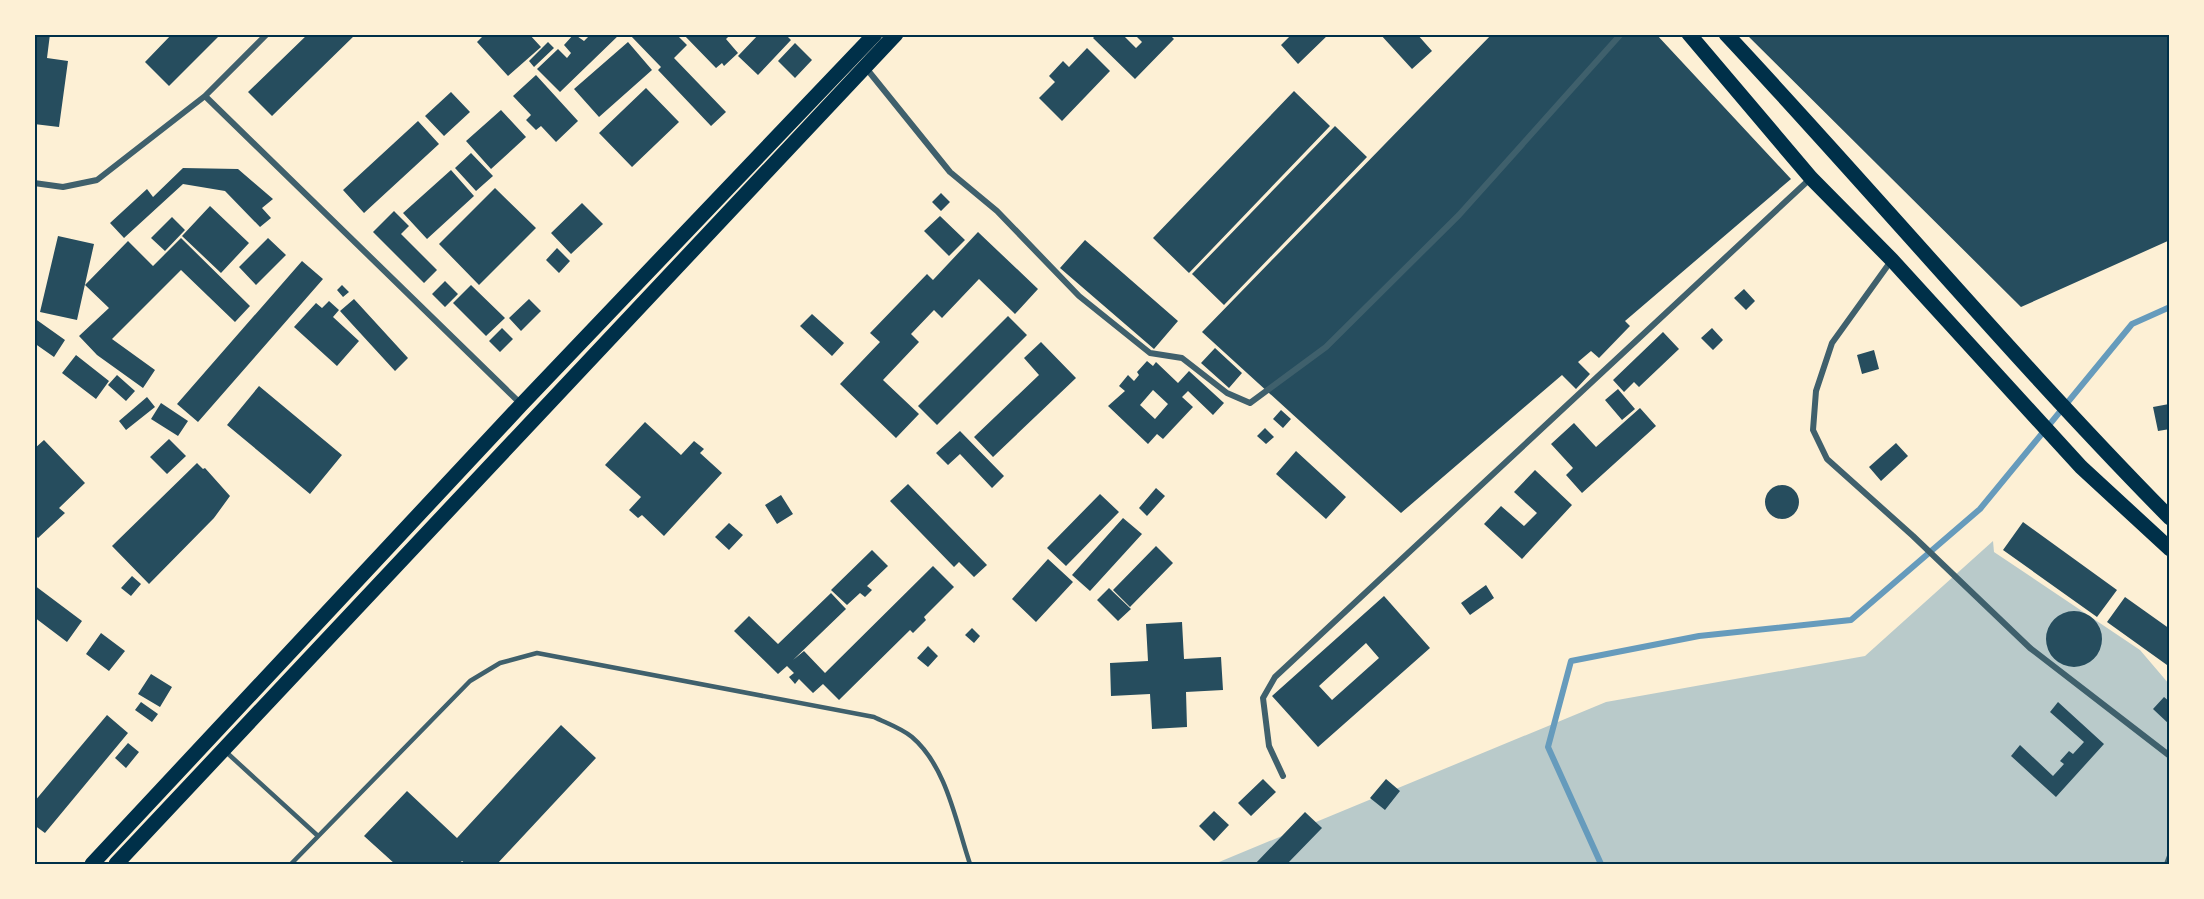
<svg xmlns="http://www.w3.org/2000/svg" width="2204" height="899" viewBox="0 0 2204 899" font-family="'Fira Sans Condensed',sans-serif">
<rect width="100%" height="100%" fill="#fdf0d5"/>
<path fill="#b9caca" d="M1993,541l1,11 146,98 29,34v180h-950v-2l387,-160 259,-46z"/>
<g fill="none" stroke-linecap="round" stroke-linejoin="round">
<path stroke="#669bbc" stroke-width="6" d="M1601,864l-53,-117 23,-86 128,-25 152,-16 129,-111 152,-185 38,-17"/>
</g>
<path fill="#264d5e" fill-rule="evenodd" d="M34,34h16l-3,24 21,3 -9,66 -25,-3z
M172,34h49l-52,52 -24,-24z
M308,34h48l-84,82 -24,-24z
M485,34h44l12,13 -33,29 -31,-34z
M574,34l10,7 7,-7h29l-60,58 -23,-23 21,-20 9,9 4,-5 -7,-8z
M629,34h47l11,11 -13,13 52,54 -15,14 -53,-56 3,-3z
M683,34h48l-5,5 12,14 -14,13 -2,-3 -6,5z
M759,34h26l6,6 -33,35 -20,-19z
M1097,34h25l14,14 6,-6 -8,-8h35l5,5 -39,40 -42,-41z
M1292,34h37l-31,30 -17,-19z
M1380,34h37l15,17 -20,18z
M1492,34h164l135,145 -166,142 5,5 -31,32 -8,-7 -13,11 12,12 -14,15 -14,-14 -161,138 -199,-181z
M1746,34h424v206l-149,67z
M548,42l6,6 -20,19 -5,-6z
M628,42l24,28 -53,47 -25,-28z
M795,43l17,17 -17,18 -17,-17z
M1087,48l23,23 -48,50 -23,-23 16,-16 -6,-6 14,-15 6,6z
M536,75l42,46 -22,21 -15,-16 -5,4 -10,-10 5,-5 -18,-19z
M646,88l33,34 -47,45 -33,-34z
M1294,91l36,35 -141,147 -36,-35z
M451,92l19,20 -26,24 -19,-20z
M501,110l25,27 -35,32 -25,-28z
M418,121l21,23 -75,69 -21,-23z
M1335,126l32,31 -143,148 -32,-31z
M471,153l22,23 -17,15 -21,-23z
M183,168l55,1 35,30 -11,9 9,10 -11,9 -35,-36 -42,-7 -59,54 -14,-15 37,-34 6,8z
M451,170l23,26 -47,43 -24,-26z
M495,188l41,40 -57,57 -40,-41z
M941,193l9,9 -9,9 -9,-9z
M582,203l21,21 -32,30 -20,-21z
M210,206l39,37 -28,30 -39,-37z
M394,211l15,15 -8,8 36,36 -13,13 -51,-51z
M940,216l25,24 -16,16 -25,-25z
M172,217l13,13 -20,21 -14,-13z
M978,232l60,57 -23,25 -36,-35 -37,39 -8,-8 -23,24 8,8 -36,38 36,34 -23,24 -56,-54 40,-42 -10,-9 57,-59 6,6z
M58,236l36,8 -17,76 -37,-8z
M181,238l69,68 -15,16 -54,-52 -69,69 43,31 -12,18 -46,-33 -18,-19 30,-28 -24,-23 43,-44 25,25z
M268,238l18,17 -30,30 -17,-18z
M1085,240l93,81 -24,28 -94,-81z
M557,248l13,13 -11,12 -13,-13z
M302,261l21,18 -125,143 -21,-18z
M445,281l13,13 -13,13 -13,-13z
M342,285l7,7 -6,5 -6,-7z
M471,285l34,33 -19,18 -33,-33z
M1744,289l11,12 -9,9 -12,-12z
M354,299l54,59 -13,13 -55,-60z
M529,299l12,12 -20,20 -12,-13z
M329,301l10,9 -6,7 26,24 -22,25 -43,-39 22,-24 6,5z
M812,314l32,29 -12,13 -32,-30z
M1008,316l19,19 -90,90 -19,-19z
M34,318l31,22 -11,17 -20,-14z
M502,328l11,11 -13,13 -11,-11z
M1712,328l11,12 -10,10 -12,-12z
M1663,332l16,17 -40,38 -5,-5 -10,10 -11,-12z
M1041,342l35,36 -83,79 -19,-20 65,-62 -15,-17z
M1215,348l27,25 -13,15 -28,-25z
M1874,350l5,19 -17,5 -5,-19z
M76,355l33,26 -13,18 -34,-26z
M1147,361l6,5 3,-4 22,21 11,-12 35,32 -11,12 -25,-24 -6,6 11,10 -30,32 -6,-5 -9,10 -40,-38 17,-15 -6,-5 9,-11 6,6 5,-6 -2,-3zM1153,390l15,14 -13,15 -15,-14z
M117,375l18,16 -9,10 -18,-16z
M259,386l83,69 -32,39 -83,-69z
M1618,389l17,20 -13,11 -17,-20z
M147,397l8,10 -29,23 -7,-9z
M161,403l27,18 -10,15 -27,-17z
M2169,404l1,25 -12,2 -5,-24z
M1640,408l16,18 -74,67 -16,-18 7,-7 -22,-24 23,-21 22,24z
M1281,410l10,9 -8,9 -10,-9z
M645,422l36,33 13,-14 10,8 -4,4 22,20 -58,63 -22,-21 -4,3 -9,-8 12,-13 -36,-32z
M1265,428l9,9 -8,7 -9,-8z
M960,431l44,45 -12,12 -32,-34 -12,11 -12,-12z
M169,439l17,17 -19,18 -17,-17z
M44,440l41,43 -26,25 6,5 -27,25 -4,-4v-85z
M1896,443l12,13 -27,25 -12,-14z
M1296,451l50,46 -20,22 -50,-45z
M197,463l6,6 2,-1 25,28 -16,22 -65,66 -37,-38z
M1535,470l37,35 -50,54 -38,-35 17,-18 23,20 13,-13 -23,-21z
M908,484l79,81 -13,12 -15,-15 -5,5 -64,-66z
M1765 502a17 17 0 1 1 34 0a17 17 0 1 1-34 0Z
M1156,488l9,8 -18,20 -8,-8z
M1100,494l19,18 -53,54 -19,-18z
M781,495l12,19 -16,10 -12,-19z
M1123,518l19,16 -52,57 -18,-16z
M2023,522l94,68 -20,27 -94,-67z
M729,523l14,12 -14,15 -14,-13z
M1156,546l17,17 -43,44 -17,-17z
M872,550l16,16 -21,20 5,4 -7,7 -5,-4 -13,12 -16,-15z
M1048,559l25,23 -37,40 -24,-23z
M933,566l21,21 -30,30 2,3 -13,13 -3,-3 -71,70 -16,-16 -10,9 -14,-14 -4,5 -6,-7 5,-4 -7,-7 -9,8 -44,-43 15,-15 29,28 53,-51 15,16 -53,51 11,-9 21,22z
M132,576l9,8 -10,12 -10,-8z
M34,585l48,36 -15,21 -33,-25z
M1486,585l8,13 -24,17 -9,-12z
M1109,588l22,21 -13,12 -21,-21z
M1384,596l46,52 -112,99 -46,-51zM1366,643l13,15 -47,42 -13,-14z
M2125,597l45,32v33l-3,3 -60,-43z
M2046 639a28 28 0 1 1 56 0a28 28 0 1 1-56 0Z
M1182,622l2,37 37,-2 2,33 -37,2 1,35 -35,2 -2,-35 -39,2 -1,-33 38,-2 -2,-37z
M972,628l8,8 -6,7 -9,-8z
M101,633l24,18 -16,20 -23,-17z
M928,646l10,10 -10,11 -11,-9z
M151,674l21,13 -12,20 -22,-13z
M2164,697l6,5v23l-17,-16z
M141,702l17,12 -6,8 -17,-12z
M2058,702l46,42 -48,53 -45,-41 9,-11 33,31 11,-12 -4,-3 9,-10 4,3 11,-12 -34,-30z
M107,715l21,18 -83,100 -11,-8v-23z
M561,725l35,33 -99,106h-31l-4,-3 -3,3h-64l-31,-28 43,-45 50,47z
M128,743l11,9 -13,16 -11,-10z
M1263,779l13,13 -25,24 -13,-13z
M1386,779l14,12 -15,19 -15,-12z
M1214,811l15,14 -15,16 -15,-15z
M1305,812l17,16 -35,36h-32z"/>
<g fill="none" stroke-linecap="round" stroke-linejoin="round">
<path stroke="#3f606c" stroke-width="4.5" d="M225,751l93,85
M291,864l179,-183 30,-18 37,-10 337,64c12,6 27,11 38,20 35,30 44,86 58,127"/>
<path stroke="#3f606c" stroke-width="6" d="M866,68l84,104 47,39 82,85 71,57 32,5 45,35 23,10 76,-56 133,-132 162,-181
M205,96l316,308
M34,183l29,4 34,-7 108,-84 62,-62
M1891,261l-59,82 -16,48 -3,39 14,29 86,77 117,112 140,108
M1283,776l-14,-30 -6,-48 12,-21 536,-499
M2167,864l3,-8"/>
<path stroke="#003049" stroke-width="15" d="M1689,34l122,144 81,82 189,207 89,82
M1726,34c150,160 290,328 444,484
M92,864l429,-459 354,-371
M116,864l780,-830"/>
</g>
<rect width="2204" height="899" fill="none" stroke="#fdf0d5" stroke-width="72"/>
<rect x="36" y="36" width="2132" height="827" fill="none" stroke="#003049" stroke-width="2"/>
</svg>
